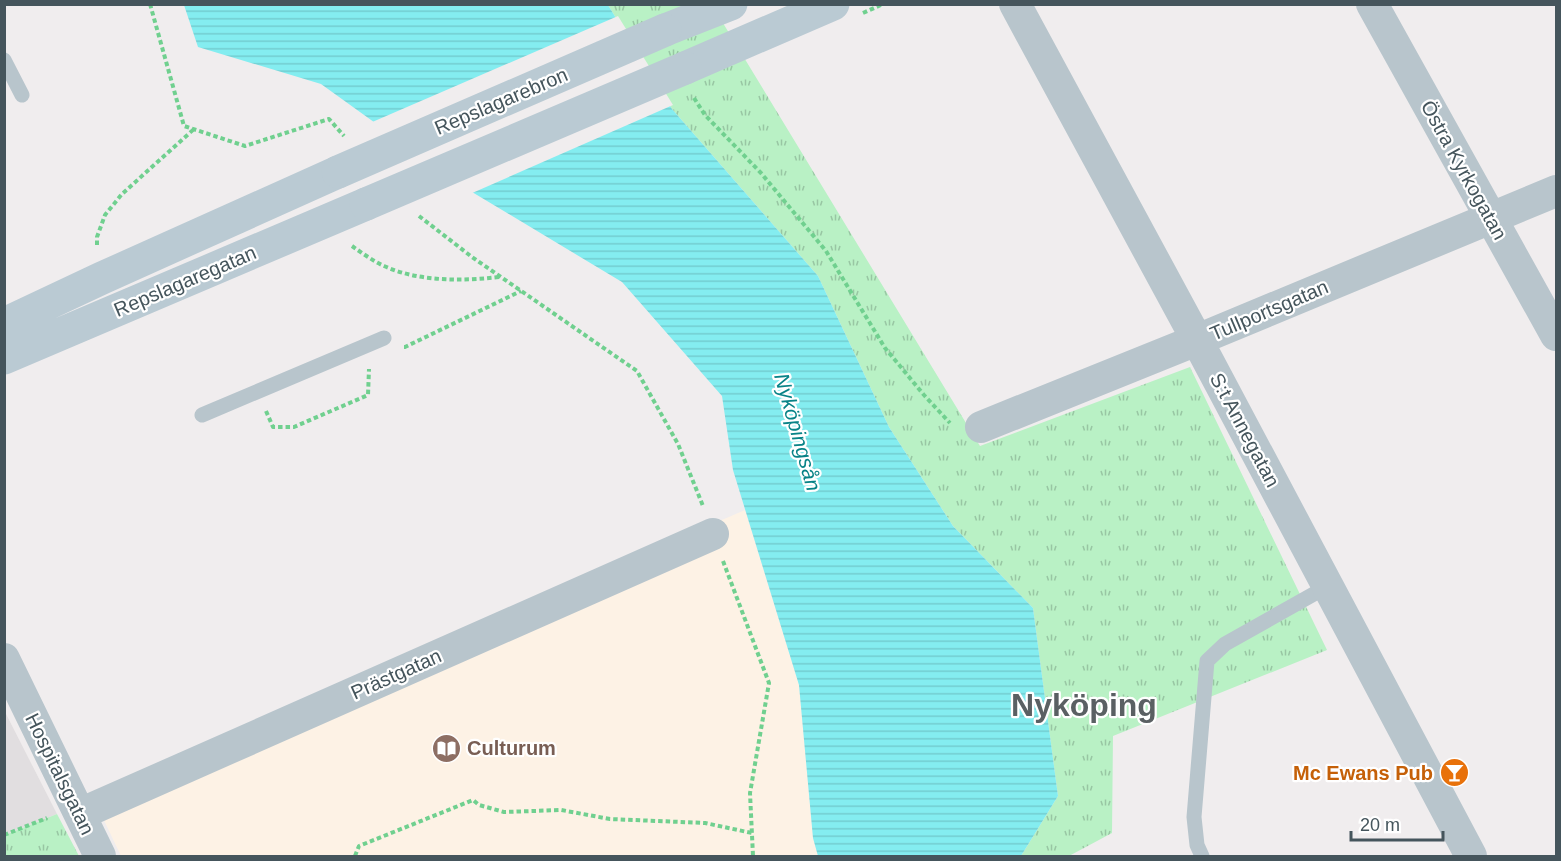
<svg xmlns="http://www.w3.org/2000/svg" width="1561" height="861" viewBox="0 0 1561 861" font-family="Helvetica,sans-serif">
<defs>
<pattern id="park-tufts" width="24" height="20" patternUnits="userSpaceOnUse" patternTransform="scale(1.5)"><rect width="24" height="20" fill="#b9f1c5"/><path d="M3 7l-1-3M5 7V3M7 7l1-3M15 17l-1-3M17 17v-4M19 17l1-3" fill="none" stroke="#98c6a3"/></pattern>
<pattern id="water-rules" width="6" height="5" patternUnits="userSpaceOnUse" patternTransform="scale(1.5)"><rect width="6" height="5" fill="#84edf0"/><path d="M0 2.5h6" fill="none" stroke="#73cdd0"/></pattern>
</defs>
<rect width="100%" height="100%" fill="#f0edee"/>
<path fill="#fdf2e5" d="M745,510l54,175 14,153 5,18h-697l-30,-63z"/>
<path fill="#e1dee0" d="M4,710l53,104 -52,21h-1z"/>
<path fill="url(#park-tufts)" d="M608,5h104l268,441 210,-79 137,283 -214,86 -1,97 -43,23h-48l37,-60 -25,-188 -80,-82 -64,-99 -71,-151 -146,-167z
M57,814l22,42h-74v-21z"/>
<path fill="url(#water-rules)" d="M184,5h424l64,104 146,167 71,151 64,99 80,82 25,188 -37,60h-203l-5,-18 -14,-153 -66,-215 -11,-74 -100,-114 -155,-93 -146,-105 -123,-37z"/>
<path fill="#f0edee" d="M618,16l55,89 -203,89 -100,-71z"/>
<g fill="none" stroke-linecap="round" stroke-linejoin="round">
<path stroke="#70d08f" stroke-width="4" stroke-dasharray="4.5 3" stroke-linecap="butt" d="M150,4l34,122 61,20 84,-27 15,17
M863,13l20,-9
M694,98l11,17 56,58 65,78 59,97 39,47 26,28
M419,216l53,41 165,114 41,73 25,62
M97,245v-8l8,-22 17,-21 72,-65
M352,246c10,7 21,15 32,20 35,16 78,15 115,11
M404,347h1l116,-56
M266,411l7,16h21l74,-32 1,-26
M723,561l46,122 -19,110 3,63
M4,835l43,-17
M355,856l4,-10 114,-46 6,5 25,7 57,-2 49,9 95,4 47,10"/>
<path stroke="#b8c5cc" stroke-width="15" d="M4,60l18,35
M202,415l182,-77
M1202,856l-5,-11 -3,-28 13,-156 18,-17 103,-58"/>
<path stroke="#b8c5cc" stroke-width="32" d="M1015,4l182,336 274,516
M1372,4l184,331
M981,427l216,-87 359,-149
M4,659l96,197
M80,814l633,-280"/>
<path stroke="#bacad3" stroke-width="33" d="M665,30l66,-26
M685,68l148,-64
M4,324l98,-46 236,-106
M4,358l362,-154"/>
<path stroke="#bacad3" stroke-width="33" d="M338,172l327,-142
M366,204l319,-136"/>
</g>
<defs>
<symbol id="library-disc" viewBox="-11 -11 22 22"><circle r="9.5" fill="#8d6e63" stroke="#fff"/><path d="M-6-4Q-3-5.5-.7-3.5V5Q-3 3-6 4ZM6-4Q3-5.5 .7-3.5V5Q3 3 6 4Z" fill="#fff"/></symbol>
<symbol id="bar-disc" viewBox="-11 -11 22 22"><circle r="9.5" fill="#e8710a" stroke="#fff"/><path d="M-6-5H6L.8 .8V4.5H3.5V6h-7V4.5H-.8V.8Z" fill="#fff"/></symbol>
</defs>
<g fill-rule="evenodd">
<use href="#library-disc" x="430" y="732" width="33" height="33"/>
<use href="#bar-disc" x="1438" y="756" width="33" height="33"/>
</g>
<g text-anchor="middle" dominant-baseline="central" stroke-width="4.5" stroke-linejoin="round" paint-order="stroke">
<g font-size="20" fill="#45555c" stroke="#fff">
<text transform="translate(501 101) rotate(-23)">Repslagarebron</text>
<text transform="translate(1464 170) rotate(61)">Östra Kyrkogatan</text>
<text transform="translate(185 281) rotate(-23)">Repslagaregatan</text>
<text transform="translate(1269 310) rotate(-23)">Tullportsgatan</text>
<text transform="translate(1245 430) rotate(62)">S:t Annegatan</text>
<text transform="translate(396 674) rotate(-24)">Prästgatan</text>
<text transform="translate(60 774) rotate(64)">Hospitalsgatan</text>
</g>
<g font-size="20" font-weight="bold" fill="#785e54" stroke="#fff" text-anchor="start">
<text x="467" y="748">Culturum</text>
</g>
<g font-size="20" font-weight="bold" fill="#c56008" stroke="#fff" text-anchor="end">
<text x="1433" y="773">Mc Ewans Pub</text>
</g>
<g font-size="21" font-style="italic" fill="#088387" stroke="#fff">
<text transform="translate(798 432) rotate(74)">Nyköpingsån</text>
</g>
<g font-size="32" font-weight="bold" fill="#5a6063" stroke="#fff">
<text x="1084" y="705">Nyköping</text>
</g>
</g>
<rect width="1561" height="861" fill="none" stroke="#45555c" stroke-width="12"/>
<path d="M1351 831v9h92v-9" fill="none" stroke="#45555c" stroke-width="3"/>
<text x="1360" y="831" font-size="18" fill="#45555c" stroke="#ffffff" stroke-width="4.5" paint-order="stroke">20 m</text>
</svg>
